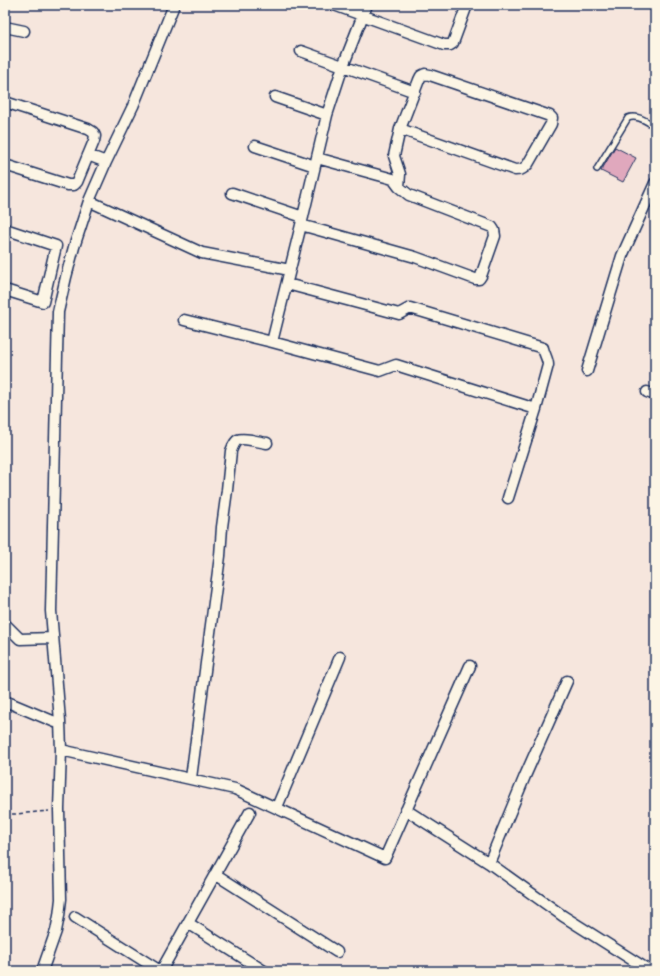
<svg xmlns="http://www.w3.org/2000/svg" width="660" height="976" viewBox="0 0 660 976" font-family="'Playpen Sans',sans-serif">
<rect width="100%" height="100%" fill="#f6e6dd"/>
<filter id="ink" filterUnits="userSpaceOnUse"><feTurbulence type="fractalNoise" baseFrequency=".025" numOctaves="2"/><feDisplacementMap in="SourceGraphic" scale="8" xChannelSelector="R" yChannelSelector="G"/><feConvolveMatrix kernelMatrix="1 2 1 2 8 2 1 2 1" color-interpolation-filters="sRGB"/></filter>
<g filter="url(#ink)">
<path fill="#e0a8bd" stroke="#1b2f5e" d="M615,147l21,11 -13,24 -22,-11z"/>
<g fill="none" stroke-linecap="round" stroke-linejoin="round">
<defs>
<path id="service" d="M597,169l31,-51c9,-4 19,4 27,8"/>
<path id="minor" d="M334,5l110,40h6l3,-2 14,-38
M5,27l19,4
M301,51l114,41
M425,74l5,1 120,41 2,2 -1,6 -23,40c-4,5 -7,6 -13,6l-115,-41 19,-49 2,-4z
M275,97l52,18
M5,102l83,27 5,3 2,4 -1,5 -17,41 -3,3h-6l-63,-20
M255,146l60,20
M88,155l18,7
M399,187l1,-13 -6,-18 6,-27
M232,193l71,24
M89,201l113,52 88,17
M301,225l114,32 60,22h4l2,-3 14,-40 -1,-6 -2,-3 -83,-32 -10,-8 -6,-8 -76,-21
M5,229l51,17 -13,56 -38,-12
M287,284l112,30 11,-6 133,40c1,6 5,11 5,17l-12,44 -28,89
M184,320l88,22 108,29 16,-6 140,44
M272,342l29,-117 26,-110 16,-49 24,-61
M587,371l35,-115 33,-73
M647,392l8,3
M5,624l15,15 32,-1
M5,701l50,21 5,-1
M61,750l174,39 150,69 85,-192
M191,778l29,-222 2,-29 5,-37 4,-39c5,-13 7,-13 20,-11 5,1 10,2 16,3
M277,807l63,-150
M406,810l83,53 74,53 87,55
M489,863l36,-87 42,-95
M215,874l122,78
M75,917l85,54
M188,923l76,48
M42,971l14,-40 3,-15 2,-17 -2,-90 2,-59 -1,-29 -9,-110 7,-299 8,-35 8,-30 15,-46 17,-39 27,-56 41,-101
M161,971l89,-159"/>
</defs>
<use href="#service" stroke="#1b2f5e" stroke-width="8"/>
<use href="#minor" stroke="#1b2f5e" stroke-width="13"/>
<path stroke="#1b2f5e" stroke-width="1.5" stroke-dasharray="4 3" stroke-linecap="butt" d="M5,814h10l34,-3"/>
<use href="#service" stroke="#fcf5e5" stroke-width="5"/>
<use href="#minor" stroke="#fcf5e5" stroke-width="10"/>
</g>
</g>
<rect width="660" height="976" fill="none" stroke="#fcf5e5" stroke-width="20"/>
<rect x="10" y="10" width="640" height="956" fill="none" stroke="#1b2f5e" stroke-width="1.5" filter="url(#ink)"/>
</svg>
